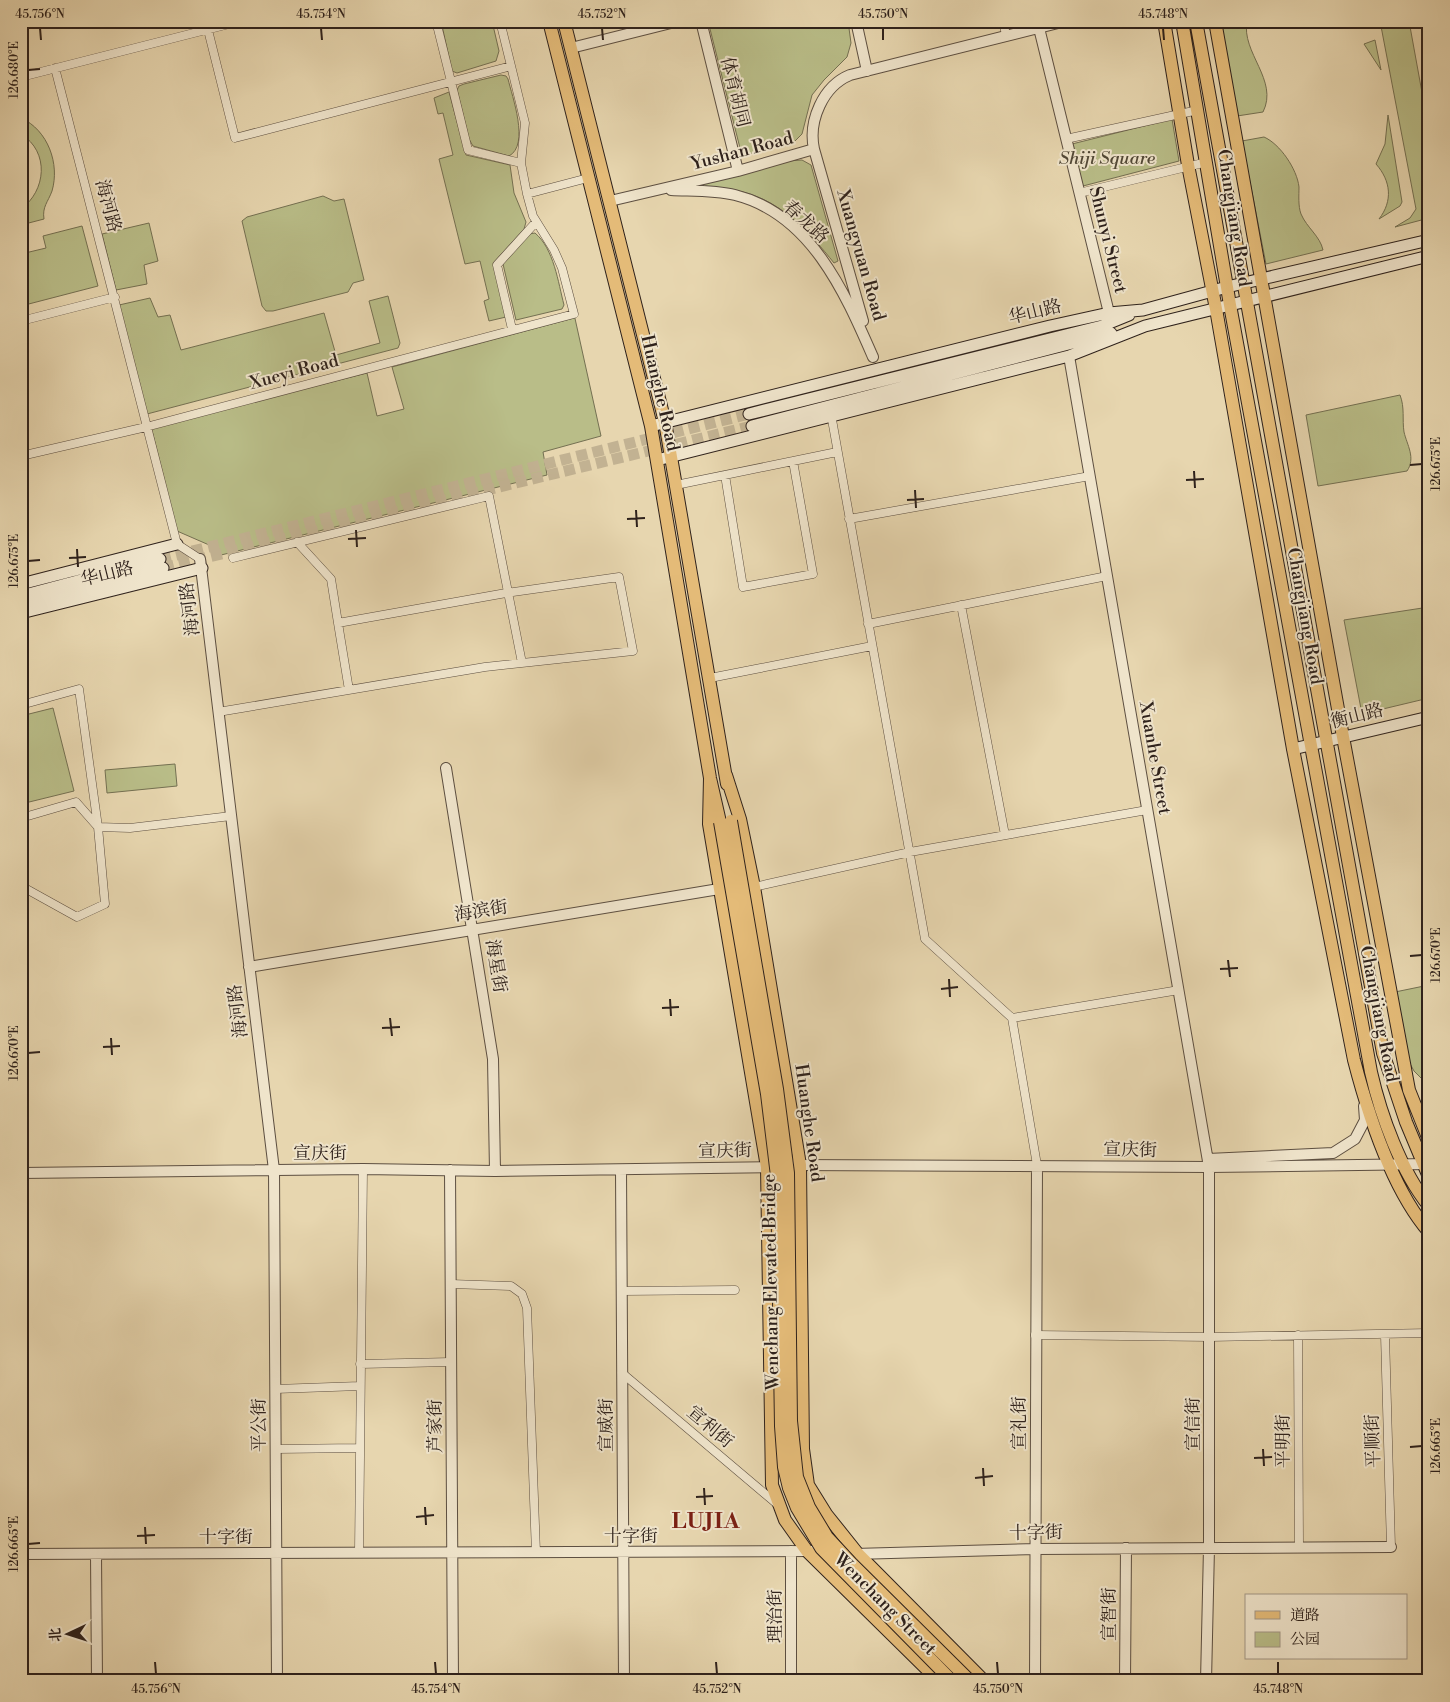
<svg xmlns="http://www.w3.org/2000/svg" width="1450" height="1702" viewBox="0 0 1450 1702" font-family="'Libre Bodoni','Noto Serif SC',serif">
<rect width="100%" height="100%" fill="#e7d6af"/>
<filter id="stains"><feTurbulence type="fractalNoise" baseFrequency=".004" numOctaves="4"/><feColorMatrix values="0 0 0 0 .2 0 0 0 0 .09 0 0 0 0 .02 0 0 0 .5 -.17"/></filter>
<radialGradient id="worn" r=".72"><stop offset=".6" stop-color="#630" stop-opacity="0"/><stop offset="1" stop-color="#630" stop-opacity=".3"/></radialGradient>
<path fill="#b9bd88" stroke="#747052" d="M441,21h51l7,30 -3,10 -39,12 -5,-2z
M708,21h140l3,22 -4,14 -23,23 -12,15 -10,39 -8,8 -52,14z
M1219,21h28c-6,32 32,59 16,91l-26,4z
M1380,21h29l20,110v87l-34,9 15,-9 6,-9z
M1420,21h9v49z
M1375,40l6,30 -17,-26z
M501,75l5,1 2,3c4,17 22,66 1,77l-36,-10 -4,-7 -12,-49 2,-4 5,-2z
M449,92l17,63 44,10 4,28 12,29 -2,7 -31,34 13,54 -17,4 -5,-20 5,-2 -9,-38 -15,3 -26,-105 14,-4 -10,-42 -5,1 -4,-16z
M1388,115l14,87 -2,4 -21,13c14,-18 12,-38 -3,-55l9,-20z
M21,118c27,12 39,46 31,73 -4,11 -10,16 -8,28l-23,6v-16c25,-18 29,-57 0,-75z
M1172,119l7,42 -96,25 -11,-42z
M1264,137c16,7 33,32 35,50 0,8 -1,19 2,27 6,14 19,22 22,36l-57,14 -24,-123z
M802,160l9,5 27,96 -4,2c-24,-30 -52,-61 -91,-71 -12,-3 -26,-3 -39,-5l-2,-4 85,-22z
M323,196l11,5 10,-2 20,81 -11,3 -5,9 -75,19h-7l-4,-5 -20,-85 5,-4z
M149,223l9,38 -14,4 3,19 -31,6 -14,-56z
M82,226l16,60 -77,20v-52l25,-6 -3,-12z
M535,233c19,16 23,49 29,72l-2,4 -46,11 -13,-56 26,-30z
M388,296l12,47 -2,5 -251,66 -28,-109 31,-7 8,19 12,-2 11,35 143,-37 12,42 44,-12 -11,-42z
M574,314l27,122 -58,16 4,23 -330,81 -1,-8 -39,-17 -26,-104 216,-54 10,43 27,-7 -12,-42 182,-49z
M1400,395c5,13 2,24 4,37 3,13 12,26 3,39l-89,15 -12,-71z
M1429,607v91l-67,16 -18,-94z
M53,708l21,83 -53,13v-88z
M175,764l2,22 -70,7 -2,-23z
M1429,985v101l-15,-15 -7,-13 -12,-66z"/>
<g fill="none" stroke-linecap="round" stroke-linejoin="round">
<path stroke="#c2b292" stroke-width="11" stroke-dasharray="11 5.5" stroke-linecap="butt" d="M160,559l589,-145
M163,568l589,-142"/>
<defs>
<path id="minor" d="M436,21l32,129 53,13
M1003,21l3,14
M208,30l27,108 276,-72
M55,68l122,476 23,15
M21,77l220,-56
M1066,139l132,-29
M1079,193l128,-31
M527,194l61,-16
M21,321l94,-24
M512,329l-15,-64 39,-43
M831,414l94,525 87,79 25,147
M21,456l125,-29 428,-113 -12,-46 -8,-18 -21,-34 -6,-22 -6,-31 4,-40 -25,-102
M725,475l18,112 70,-13 -20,-113
M676,485l161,-33
M849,519l241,-43
M297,542l34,37 7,44
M233,558l256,-62 33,167
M961,605l44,230
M868,624l239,-48
M710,678l162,-32
M21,705l58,-16 19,138 7,77 -28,13 -56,-31
M218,712l267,-45 148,-16 -14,-74 -113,16 -168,30 11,67
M21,818l55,-16 22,25 32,1 101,-12
M754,887l156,-35 237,-42
M1012,1018l167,-28
M451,1284l60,2 11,8 5,14 9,245
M622,1291l113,-1
M1035,1335l175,2 219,-4
M1298,1335l1,212
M1385,1335l6,212
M360,1364l91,-2
M622,1373l155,131
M275,1389l85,-3
M276,1449l83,-1
M359,1553l4,-384"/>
<path id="tertiary" d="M701,21l37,150
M856,21l11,50
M1039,28l70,285
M571,48l108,-27
M814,149l49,172
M671,190c21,1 44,0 64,5 76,19 110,98 138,162
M610,201l128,-30 76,-22c-6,-28 9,-63 36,-74l216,-54
M1069,356l140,811v381l-3,133
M200,559l74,611 3,511
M446,768l47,291 2,112
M249,967l470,-78
M1208,1159l125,-6 22,-14 10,-19 -1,-14
M792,1165l417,2 220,-3
M450,1170l3,511
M621,1170l3,511
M21,1173l342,-4 132,2 278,-4
M21,1554l791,-3
M96,1554l1,127
M854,1554l182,-5 355,-2
M791,1681v-130
M1035,1681l2,-516
M1125,1681l1,-133"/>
<path id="secondary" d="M749,414l353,-88 27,-11
M651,426l399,-100 59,-13 34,-3 84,-23 202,-47
M752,426l359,-93
M657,460l412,-104 76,-30 284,-70
M21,584l156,-40
M21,596l139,-37
M21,605l142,-37
M21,613l181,-45
M1293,749l136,-32"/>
<path id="primary" d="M549,21l102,405 59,352 10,44
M564,21l101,401 62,362
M1164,21l24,144 28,144 77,440 61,311c14,54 38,129 75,172
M1182,21l48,284 141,767c10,44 30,99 58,134
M1196,21l187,1032 23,69 23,55
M1215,21l128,716 66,353 20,50
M726,775l14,44 14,68 46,278 3,284 5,36 18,29 32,40 126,127
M710,778l-1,46 58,343 5,318 13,35 22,31 132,130"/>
</defs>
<use href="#minor" stroke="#5d4f41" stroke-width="9"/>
<use href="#tertiary" stroke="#5d4f41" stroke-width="12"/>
<use href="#secondary" stroke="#2f221c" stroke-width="13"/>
<use href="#primary" stroke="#2f221c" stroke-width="14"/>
<use href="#minor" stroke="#efe4cb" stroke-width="8"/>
<use href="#tertiary" stroke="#efe4cb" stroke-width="10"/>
<use href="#secondary" stroke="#efe4cb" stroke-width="11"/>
<use href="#primary" stroke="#e4bb78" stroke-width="12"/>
<defs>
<path id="trunk-bridge" d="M731,821l46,268 11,84 3,248 6,56 12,30 18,30 25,27 118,117
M720,822l47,272 10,82 4,250 3,41 5,21 8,20 24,40 131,133"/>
</defs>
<use href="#trunk-bridge" stroke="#2f221c" stroke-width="14" stroke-linecap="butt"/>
<use href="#trunk-bridge" stroke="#e4bb78" stroke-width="12"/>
</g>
<path fill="none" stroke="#2f221c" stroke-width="2" d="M40,28l1,12M321,28l1,12M602,28l1,12M883,28v12M1163,28l1,12M28,70l12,-1M1410,465l12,-1M1194,471l1,17M1186,480l18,-1M915,490l1,18M907,500l17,-1M636,510l1,17M627,519l18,-1M356,530l1,17M348,539l18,-1M77,549l1,18M69,558l17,-1M28,561l12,-1M1410,956l12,-1M1228,960l2,17M1220,969l18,-1M949,979l1,18M941,989l17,-2M670,999l1,17M662,1008l17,-1M390,1018l2,18M382,1028l18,-1M111,1038l1,17M103,1047l17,-1M28,1053l12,-1M1410,1447l12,-1M1263,1449l1,17M1254,1458l18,-1M983,1468l1,18M975,1478l18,-2M704,1488l1,17M696,1497l17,-1M425,1507l1,18M416,1517l18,-2M145,1527l1,17M137,1536l18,-1M28,1544l12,-1M155,1662l1,12M435,1662l1,12M716,1662l1,12M997,1662l1,12M1278,1662v12"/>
<g text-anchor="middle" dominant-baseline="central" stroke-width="4" stroke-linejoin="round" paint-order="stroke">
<g font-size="18" fill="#2f221c" stroke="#efe4cb">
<text transform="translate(735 92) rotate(76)">体育胡同</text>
<text transform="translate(742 151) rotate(-15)">Yushan Road</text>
<text transform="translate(108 206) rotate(75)">海河路</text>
<text transform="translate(1234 218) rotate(81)">Changjiang Road</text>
<text transform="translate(806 222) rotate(42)">春龙路</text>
<text transform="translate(1108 240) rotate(76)">Shunyi Street</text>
<text transform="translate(861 255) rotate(74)">Xuangyuan Road</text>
<text transform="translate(1035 312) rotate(-14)">华山路</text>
<text transform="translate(294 372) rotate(-15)">Xueyi Road</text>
<text transform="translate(660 393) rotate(77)">Huanghe Road</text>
<text transform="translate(107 574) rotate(-14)">华山路</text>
<text transform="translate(190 609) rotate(-97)">海河路</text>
<text transform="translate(1305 616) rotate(80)">Changjiang Road</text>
<text transform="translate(1357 716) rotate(-14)">衡山路</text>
<text transform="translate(1155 758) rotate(80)">Xuanhe Street</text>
<text transform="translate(481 911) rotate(-9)">海滨街</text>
<text transform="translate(496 966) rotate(81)">海星街</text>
<text transform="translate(238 1011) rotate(-97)">海河路</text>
<text transform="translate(1379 1014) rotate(79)">Changjiang Road</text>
<text transform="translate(809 1123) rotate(82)">Huanghe Road</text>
<text transform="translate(1130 1150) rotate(1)">宣庆街</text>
<text transform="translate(725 1151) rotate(-1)">宣庆街</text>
<text x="320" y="1153">宣庆街</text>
<text transform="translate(771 1282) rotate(-91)">Wenchang Elevated Bridge</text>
<text transform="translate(1019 1423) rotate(-90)">宣礼街</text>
<text transform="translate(1193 1424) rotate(-90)">宣信街</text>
<text transform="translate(259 1425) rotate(-90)">平公街</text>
<text transform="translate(606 1425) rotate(-90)">宣威街</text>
<text transform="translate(435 1426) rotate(-90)">芦家街</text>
<text transform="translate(710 1427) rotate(40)">宣利街</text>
<text transform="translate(1283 1441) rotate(-90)">平明街</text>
<text transform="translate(1373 1441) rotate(-92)">平顺街</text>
<text transform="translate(1036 1533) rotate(-1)">十字街</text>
<text x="631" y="1536">十字街</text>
<text x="226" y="1537">十字街</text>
<text transform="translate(885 1604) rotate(45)">Wenchang Street</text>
<text transform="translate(1109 1614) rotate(-90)">宣智街</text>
<text transform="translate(775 1616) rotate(-90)">理治街</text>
</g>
<g font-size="18" font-style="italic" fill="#524937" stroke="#efe4cb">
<text x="1107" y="158">Shiji Square</text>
</g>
<g font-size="22" font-weight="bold" letter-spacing="1" fill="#7a1f14" stroke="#efe4cb">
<text x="706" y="1521">LUJIA</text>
</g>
</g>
<rect width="1450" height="1702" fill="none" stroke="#e7d6af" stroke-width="55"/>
<rect x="1245" y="1594" width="162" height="65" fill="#efe4cb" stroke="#a29685"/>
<rect x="1255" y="1611" width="25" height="8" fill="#e4bb78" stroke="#a29685"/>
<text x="1290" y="1620" font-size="15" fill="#2f221c">道路</text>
<rect x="1255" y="1632" width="25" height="15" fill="#b9bd88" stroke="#a29685"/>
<text x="1290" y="1644" font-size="15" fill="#2f221c">公园</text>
<g transform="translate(68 1634) rotate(266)" stroke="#efe4cb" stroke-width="4" paint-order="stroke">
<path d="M0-4L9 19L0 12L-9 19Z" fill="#2f221c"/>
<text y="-8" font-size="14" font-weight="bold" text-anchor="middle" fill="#2f221c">北</text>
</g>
<rect x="28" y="28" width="1394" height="1646" fill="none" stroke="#2f221c" stroke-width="2"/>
<g font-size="12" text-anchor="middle" fill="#2f221c">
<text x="40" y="18">45.756°N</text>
<text x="321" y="18">45.754°N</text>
<text x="602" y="18">45.752°N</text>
<text x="883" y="18">45.750°N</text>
<text x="1163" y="18">45.748°N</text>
<text transform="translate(14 70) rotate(-90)" y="4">126.680°E</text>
<text transform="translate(1436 464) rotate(-90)" y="4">126.675°E</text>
<text transform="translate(14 561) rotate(-90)" y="4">126.675°E</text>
<text transform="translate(1436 955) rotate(-90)" y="4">126.670°E</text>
<text transform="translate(14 1053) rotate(-90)" y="4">126.670°E</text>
<text transform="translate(1436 1446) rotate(-90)" y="4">126.665°E</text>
<text transform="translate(14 1544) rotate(-90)" y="4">126.665°E</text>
<text x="156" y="1693">45.756°N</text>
<text x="436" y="1693">45.754°N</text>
<text x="717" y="1693">45.752°N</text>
<text x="998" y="1693">45.750°N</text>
<text x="1278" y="1693">45.748°N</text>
</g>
<rect width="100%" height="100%" filter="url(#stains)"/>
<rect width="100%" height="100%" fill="url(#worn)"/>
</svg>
